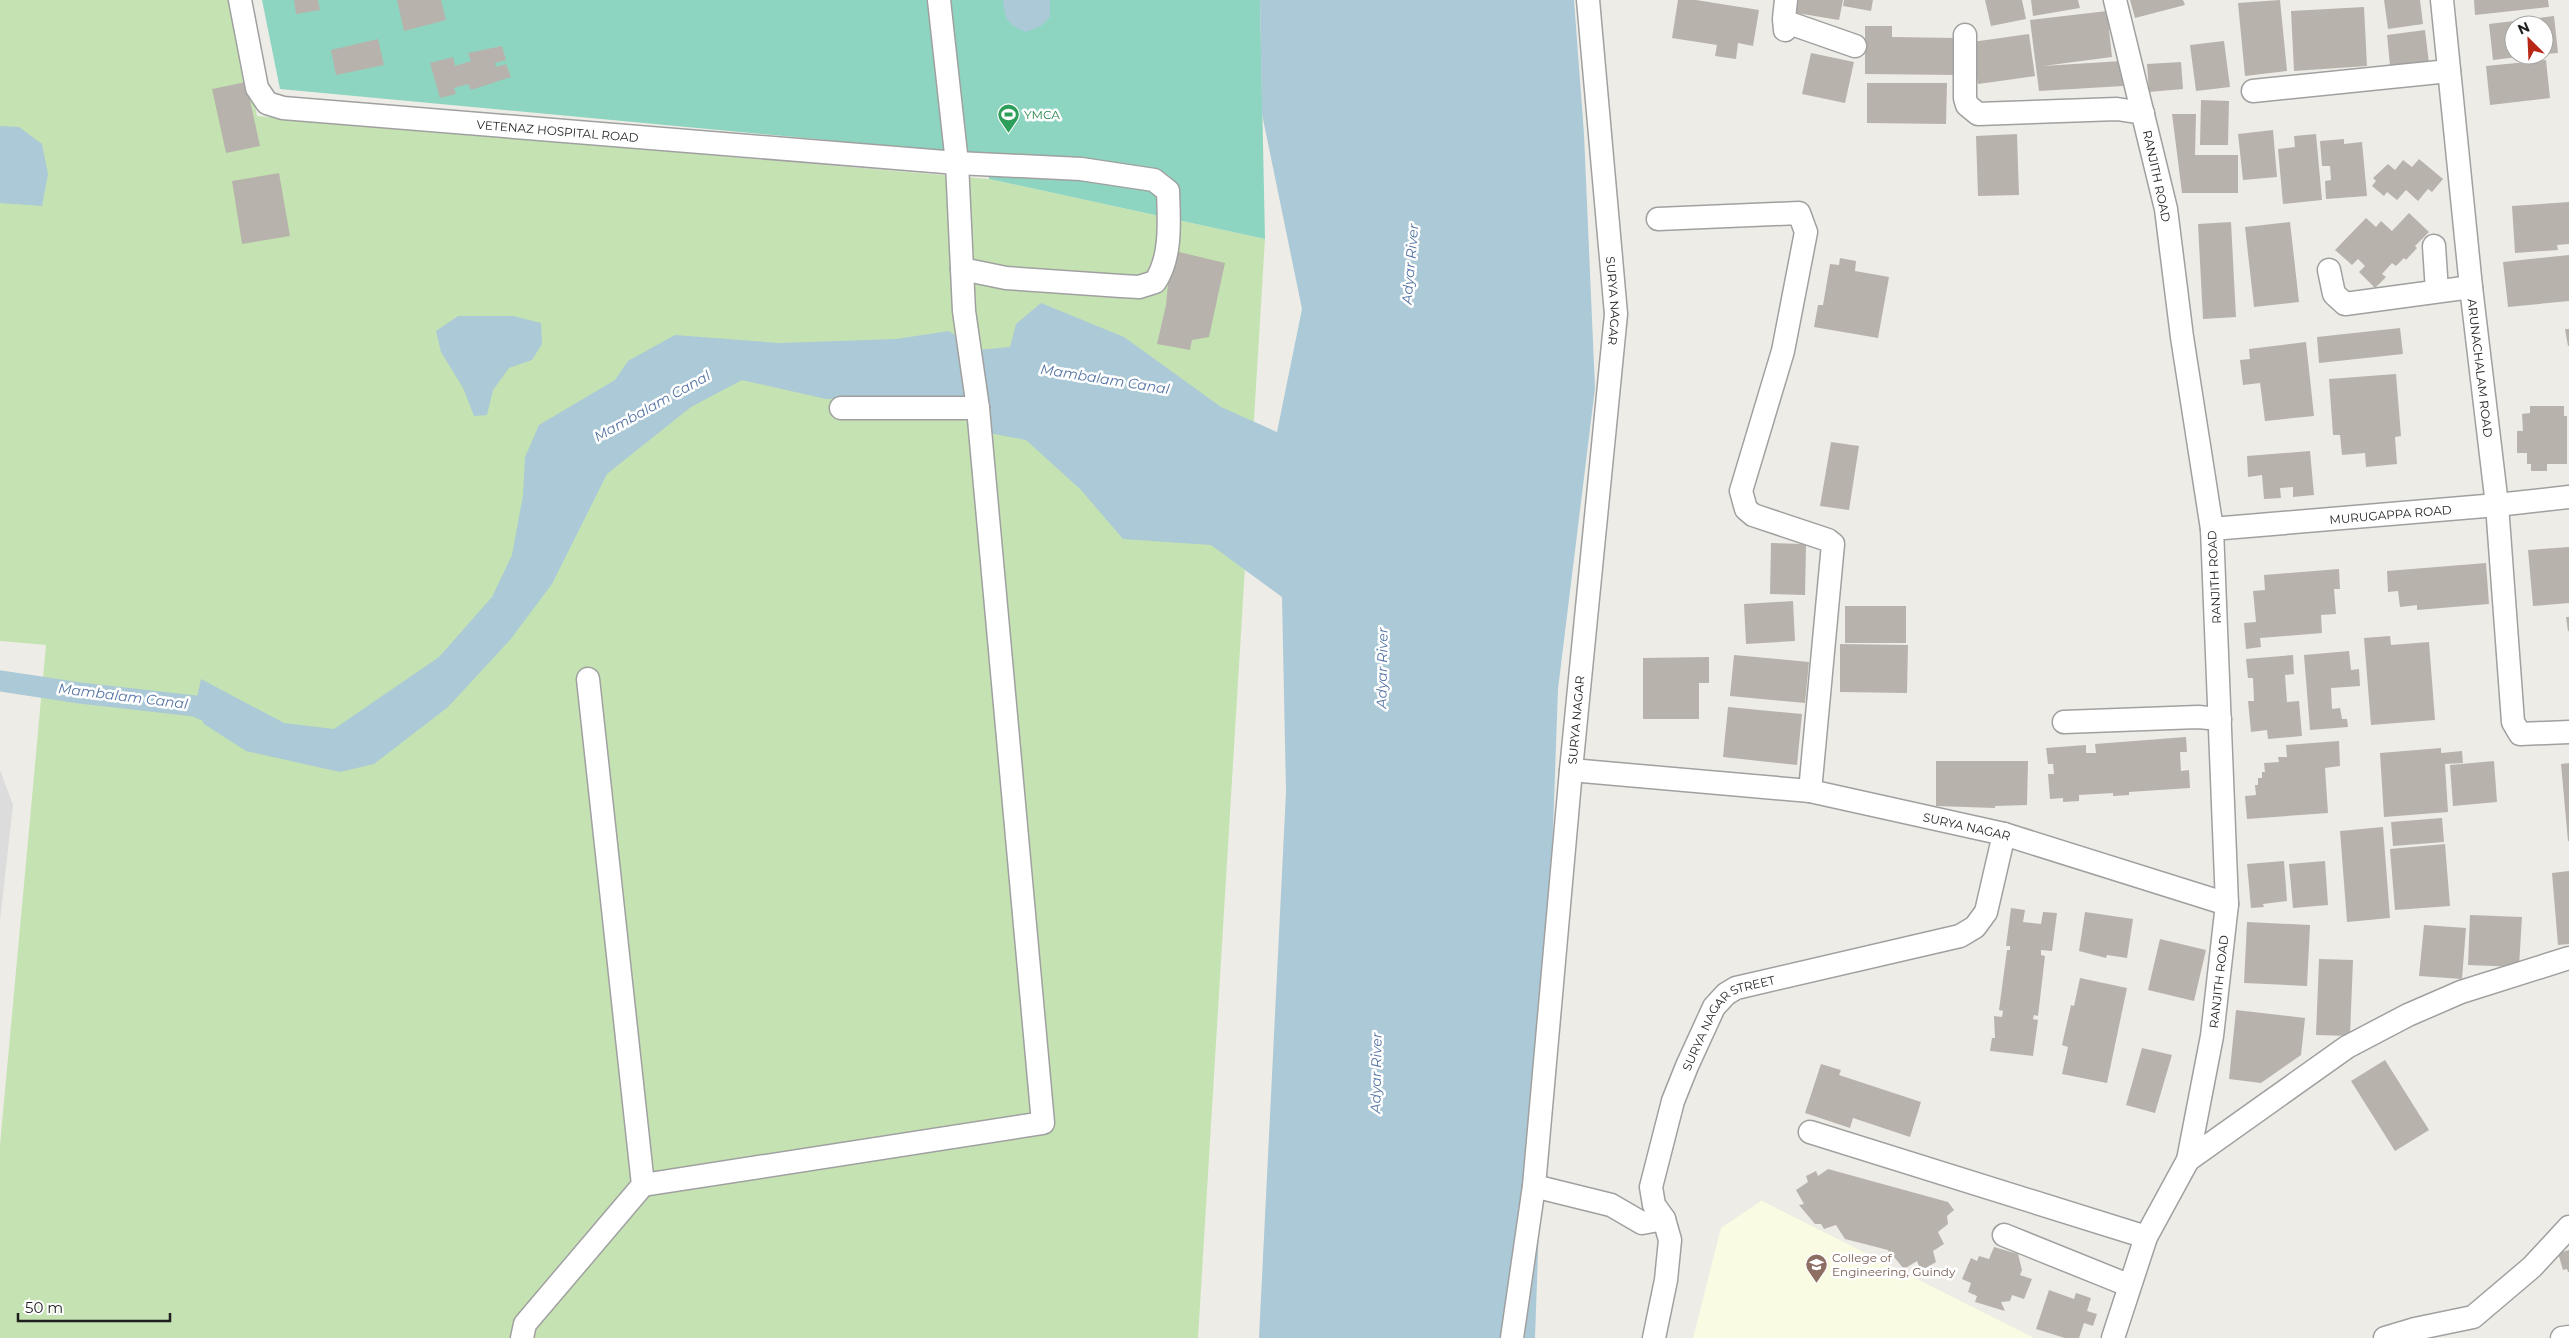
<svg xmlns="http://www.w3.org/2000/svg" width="2569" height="1338" viewBox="0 0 2569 1338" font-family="Montserrat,sans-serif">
<rect width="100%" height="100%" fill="#eeece6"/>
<path fill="#dddcdc" d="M0,770l13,35 -13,116z"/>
<path fill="#f9fce2" d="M1761,1201h1l272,137h-341l28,-110z"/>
<path fill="#c5e3b2" d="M0,0h233l24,116 732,63 276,60 -67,1099h-1198v-193l46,-500 -46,-4z"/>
<path fill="#8dd5c0" d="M262,0h998l5,239 -276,-60 -2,-24 -707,-66z"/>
<path fill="#abc9d7" d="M1003,0h47v17l-9,9 -15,6c-19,-8 -21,-12 -23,-32z
M1260,0h314l10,134 11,254 -37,301 -23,649h-276l27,-546 -4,-195 -71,-52 -88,-6 -42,-49 -55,-50 -37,-7v-35l-33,-2 -130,3 -84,-19 -51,27 -84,67 -55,110 -42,56 -62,67 -74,57 -34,8 -94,-21 -42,-27 -9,-18 6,-27 83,44 50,6 105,-72 53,-60 20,-42 11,-60 2,-38 14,-32 76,-45 13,-19 47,-26 104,8 117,-4 53,-8 28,19 33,-3 6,-23 25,-21 83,34 97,70 56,25 25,-123 -40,-195z
M0,126l19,1 23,17 6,30 -6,32 -42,-3z
M458,316h55l28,7 1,21 -10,16 -23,8 -16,22 -6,25 -13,1 -11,-28 -22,-36 -5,-21z"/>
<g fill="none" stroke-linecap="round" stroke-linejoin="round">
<path stroke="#abc9d7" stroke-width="21" d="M0,681l80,12 115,13 26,11"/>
</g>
<path fill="#b8b2ac" d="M294,0h24l2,10 -24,4z
M397,0h44l5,20 -42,11z
M1678,0h18l63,10 -6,36 -15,-3 -2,16 -21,-3 2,-11 -45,-7z
M1792,0h51l-4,20 -49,-8z
M1844,0h29l-2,11 -28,-5z
M1985,0h37l4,19 -35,7z
M2031,0h47l2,8 -47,8z
M2130,0h53l2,5 -50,13z
M2280,0l7,71 -42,5 -7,-73z
M2384,0h36l3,24 -35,5z
M2474,0h74l1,7 -74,8z
M2364,7l3,59 -73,5 -3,-60z
M2107,11l5,46 -69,9 78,-5 2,25 -84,5 -9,-71z
M2554,16l4,37 -14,1v-29h-30v30l12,1 -33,4 -4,-36z
M1865,26h27v11l66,1 -1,37 -92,-1z
M2425,30l5,41 -39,5 -4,-41z
M2029,34l6,42 -57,8 -6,-42z
M378,39l6,26 -48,10 -5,-25z
M2224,41l6,46 -34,4 -6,-46z
M502,46l4,14 -11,3 1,4 10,-3 5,13 -40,13 -3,-6 -14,4 2,6 -16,4 -10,-35 23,-6 2,9 16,-5 -3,-8z
M1811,53l43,9 -9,41 -43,-9z
M2546,60l4,38 -60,7 -4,-39z
M2181,62l2,27 -34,3 -2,-28z
M246,82l14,64 -34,7 -14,-64z
M1867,83h80l-1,41 -79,-1z
M2201,100l28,1 -1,44h-28z
M2172,114h24l-1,41h43v38h-56z
M2273,130l4,47 -34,3 -5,-46z
M2017,134l2,61 -41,1 -2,-60z
M2316,134l6,66 -39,4 -5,-55 17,-2 -1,-11z
M2344,139v5l18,-2 5,54 -41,3 -1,-18 6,-1 -1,-14h-8l-2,-25z
M2419,159l24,20 -11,13 -4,-3 -10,12 -12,-11 -9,10 -10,-8 -3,4 -12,-10 4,-5 -3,-3 15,-14 7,6 8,-10 9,7z
M279,173l11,63 -48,8 -10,-63z
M2569,202v42l-12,1 1,5 -43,3 -3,-47z
M2409,213l20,19 -14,14 2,2 -11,12 -2,-2 -8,8 -4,-3 -10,11 4,3 -11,11 -16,-16 6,-6 -7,-7 -6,6 -17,-15 31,-32 10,9 5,-6 11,10z
M2231,222l5,95 -33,2 -5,-95z
M2290,222l9,80 -45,5 -9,-80z
M1171,250l54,13 -16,74 -17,3 -2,10 -33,-6 9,-39z
M2569,255v46l-61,6 -5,-45z
M1840,258l16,3 -1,10 34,6 -11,61 -64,-11 4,-22h5l7,-41 9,1z
M2400,328l3,26 -84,9 -2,-26z
M2565,329h4v17h-1z
M2306,342l8,74 -49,5 -5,-38 -17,2 -3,-25 10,-1 -1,-10z
M2396,374l5,62 -6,1 2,27 -31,3 -1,-14 -23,2 -2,-20h-7l-4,-56z
M2530,406h34v10h3v48h-20v7h-16v-7h-4v-11h-10v-22h6l-1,-17 8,-1z
M1831,442l28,4 -10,64 -29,-4z
M2310,451l4,44 -21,2v-10l-13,1 1,10 -17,1 -2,-24 -14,2 -1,-21z
M1771,543l35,1 -1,51 -35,-1z
M2569,547v56l-36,3 -5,-56z
M2486,563l3,41 -72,6v-5l-17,2 -2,-16 -10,1 -1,-21z
M2339,569l1,20h-6l2,25 -15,1 1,18 -62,5 1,9 -15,2 -2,-26 12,-1 -3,-31 12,-1 -1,-15z
M1793,601l2,40 -49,3 -2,-40z
M1845,606h61v37h-61z
M2566,617h3v14h-1z
M2390,636l1,9 38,-3 6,78 -64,5 -7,-87z
M1840,644l68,1 -1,48 -67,-1z
M2349,651l2,19 8,-1 1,17 -29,2 1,21 8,-1 2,11h5l1,8 -38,3 -6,-75z
M1734,655l75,7 -4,41 -75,-7z
M2293,655l1,19 -9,1 2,27 12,-1 3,35 -34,3 -1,-9 -16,2 -3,-31h6l-1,-23h-5l-2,-19z
M1709,657v26h-10v36h-56v-61z
M1728,707l74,7 -5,51 -74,-8z
M2186,737l1,15h-7l1,19 8,-1 1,18 -61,4v3l-16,1v-3l-34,2v6l-16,1v-4l-13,1 -2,-25h6l-1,-10h-5l-2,-16 40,-3v8h10l-1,-9z
M2339,741l1,25 -15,2 3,45 -81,6 -2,-23 11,-1 -1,-10h3v-7h4v-6h3l-1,-9 15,-1 -1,-5h9l-1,-12z
M2441,748v5l21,-2 1,12 -18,1 3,48 -64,5 -4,-64z
M1936,761h92l-1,44 -32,1v2l-59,-2z
M2494,761l3,41 -44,4 -3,-41z
M2569,763v78h-1l-7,-77z
M2442,818l2,24 -51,4 -2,-24z
M2383,827l7,91 -43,4 -7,-91z
M2445,844l5,62 -55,4 -5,-61z
M2284,861l3,40 -24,3 1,3 -13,1 -4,-44z
M2325,861l3,44 -35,3 -4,-44z
M2569,871v73l-11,1 -6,-72z
M2011,908l14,2 -2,12 18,2 2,-12 14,1 -5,38 -11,-1v5l4,1 -7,60 -4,-1 -1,4 5,1 -5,36 -43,-5 2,-13h3l-1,-22 8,1 1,-6 -4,-1 8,-60h3v-4h-4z
M2085,912l48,7 -6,39 -20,-3 -1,3 -27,-7z
M2470,915l52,2 -3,50 -51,-2z
M2247,922l63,3 -3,61 -63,-3z
M2424,925l42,3 -4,51 -43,-3z
M2160,939l46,11 -12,51 -46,-11z
M2319,959l34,1 -3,76 -34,-1z
M2080,978l47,10 -20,95 -45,-9 6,-27 -6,-2 9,-40 3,1z
M2236,1010l69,8 -4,37 -40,28 -32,-4z
M2142,1048l30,7 -17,58 -29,-8z
M2385,1060l44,70 -34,21 -44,-70z
M1821,1064l20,6 -2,5 82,27 -11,35 -57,-19 -3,10 -45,-15z
M1828,1169l120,33 6,8 -7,6 1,8 -10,8 6,12 -11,7 3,11 -15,9 -4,-10 -13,8 -10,-12h-3l-3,-7 -43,-11 -9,-14 -12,4 -3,-5h-6l-16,-19 5,-1 -8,-14 12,-8 -2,-6 10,-5 2,5z
M1994,1247l24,7 4,16 -2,5 12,4 -8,20 -12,-4 -2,6 -9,1 4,9 -30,-9 2,-6 -9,-4 3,-9 -9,-4 9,-21 6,3 2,-5 10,3z
M2569,1250v22h-1l-1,-3 -4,1 -5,-17z
M2049,1290l25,9 2,-6 15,5 -4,13 10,3 -4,12 -9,-3 -5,15h-14l-29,-9z"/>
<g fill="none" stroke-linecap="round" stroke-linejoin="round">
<defs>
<g id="minor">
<path id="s1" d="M240,0l17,88 10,15 16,5 674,55 124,6 73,11 14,11c1,29 4,66 -13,91l-16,5 -18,-1 -115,-8 -44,-9"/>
<path id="s2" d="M1588,0l28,314 -45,456 239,21 194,43 223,70"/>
<path d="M1786,0l-2,19 1,11 4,-7 66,23"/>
<path id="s3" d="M2442,0l29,287 26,218 16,217 7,12 49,-2"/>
<path d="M1965,35v63l2,7 11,9 139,-5 26,4"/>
<path d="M2253,91l196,-20"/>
<path d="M1658,219l141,-6 7,19 -23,119 -42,140 5,18 7,6 75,25 5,4 -23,247"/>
<path d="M2434,246l3,45"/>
<path d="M2329,270l5,24 11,10 126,-17"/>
<path d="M841,408h137"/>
<path id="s4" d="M2212,529l285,-24 72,-8"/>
<path d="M2064,722l134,-5 22,2"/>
<path d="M1810,1132l336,105"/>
<path d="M2188,1160l159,-113 61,-32 53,-23 108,-34"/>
<path d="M643,1185l400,-62 -65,-715 -14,-97 -7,-148 -18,-163"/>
<path d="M1534,1186l77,19 31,18 22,-4"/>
<path d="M2004,1235l124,50"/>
<path d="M522,1338l3,-14 118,-139 -55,-506"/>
<path d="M1512,1338l22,-152 37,-416"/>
<path id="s5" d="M1654,1338l12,-58 4,-40 -6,-21 -10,-14 -3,-18 22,-86 14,-35 27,-59 12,-13 10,-6 224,-52 15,-9 11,-15 18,-78"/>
<path id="s6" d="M2113,1338l33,-101 42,-77 24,-124 15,-132 -15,-375 -30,-192 -16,-128 -51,-209"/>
<path d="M2385,1338l30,-9 58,-12 59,-50 37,-40"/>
<path d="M2562,1338l7,-1"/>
</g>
</defs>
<use href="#minor" stroke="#a0a0a0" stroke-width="25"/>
<use href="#minor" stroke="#fff" stroke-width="22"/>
</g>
<defs>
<symbol id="stadium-pin" viewBox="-11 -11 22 30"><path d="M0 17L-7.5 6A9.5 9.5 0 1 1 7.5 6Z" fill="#2e9e5b" stroke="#fff"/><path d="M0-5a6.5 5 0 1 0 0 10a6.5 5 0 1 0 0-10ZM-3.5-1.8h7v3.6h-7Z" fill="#fff"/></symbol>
<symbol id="university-pin" viewBox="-11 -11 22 30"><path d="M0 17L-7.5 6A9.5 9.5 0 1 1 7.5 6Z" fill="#8d6e63" stroke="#fff"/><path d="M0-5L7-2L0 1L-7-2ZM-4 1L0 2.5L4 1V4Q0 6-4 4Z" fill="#fff"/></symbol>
</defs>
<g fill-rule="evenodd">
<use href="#stadium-pin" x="996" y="102" width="25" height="34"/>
<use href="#university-pin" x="1804" y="1252" width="25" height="34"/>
</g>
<g text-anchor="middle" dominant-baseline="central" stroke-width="5" stroke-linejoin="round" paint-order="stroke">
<g font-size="12" fill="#27864d" stroke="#fff" text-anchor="start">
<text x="1024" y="114">YMCA</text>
</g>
<g font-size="12" fill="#1f1f1f" stroke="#fff">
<text stroke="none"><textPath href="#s1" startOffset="400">VETENAZ HOSPITAL ROAD</textPath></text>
<text transform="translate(2157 176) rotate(78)">RANJITH ROAD</text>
<text stroke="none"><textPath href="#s2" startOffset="302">SURYA NAGAR</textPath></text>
<text stroke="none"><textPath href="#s3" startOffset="370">ARUNACHALAM ROAD</textPath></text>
<text stroke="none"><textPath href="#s4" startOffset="179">MURUGAPPA ROAD</textPath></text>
<text transform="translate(2214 577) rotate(-93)">RANJITH ROAD</text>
<text transform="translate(1576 720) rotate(-85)">SURYA NAGAR</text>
<text stroke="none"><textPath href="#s2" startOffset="1174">SURYA NAGAR</textPath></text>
<text stroke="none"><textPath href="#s6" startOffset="375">RANJITH ROAD</textPath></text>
<text stroke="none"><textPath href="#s5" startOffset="348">SURYA NAGAR STREET</textPath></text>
</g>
<g font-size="12" fill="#785e54" stroke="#fff" text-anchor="start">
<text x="1832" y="1257">College of<tspan x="1832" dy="14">Engineering, Guindy</tspan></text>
</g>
<g font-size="14" font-style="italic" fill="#5575a4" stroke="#fff">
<text transform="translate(1410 264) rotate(-85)">Adyar River</text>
<text transform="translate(1105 379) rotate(9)">Mambalam Canal</text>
<text transform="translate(652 406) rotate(-29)">Mambalam Canal</text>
<text transform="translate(1382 668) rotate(-89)">Adyar River</text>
<text transform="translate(123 696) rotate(7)">Mambalam Canal</text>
<text transform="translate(1376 1073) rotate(-89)">Adyar River</text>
</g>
</g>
<g transform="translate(2529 40) rotate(336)"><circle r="24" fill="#ffffff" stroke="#a5a5a5"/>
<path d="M0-4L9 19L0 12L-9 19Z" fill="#b82616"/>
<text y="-8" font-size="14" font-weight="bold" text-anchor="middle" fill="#1f1f1f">N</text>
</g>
<path d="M18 1313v8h152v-8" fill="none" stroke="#1f1f1f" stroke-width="2.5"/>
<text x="25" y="1313" font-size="15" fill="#1f1f1f" stroke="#ffffff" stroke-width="4" paint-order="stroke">50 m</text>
</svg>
